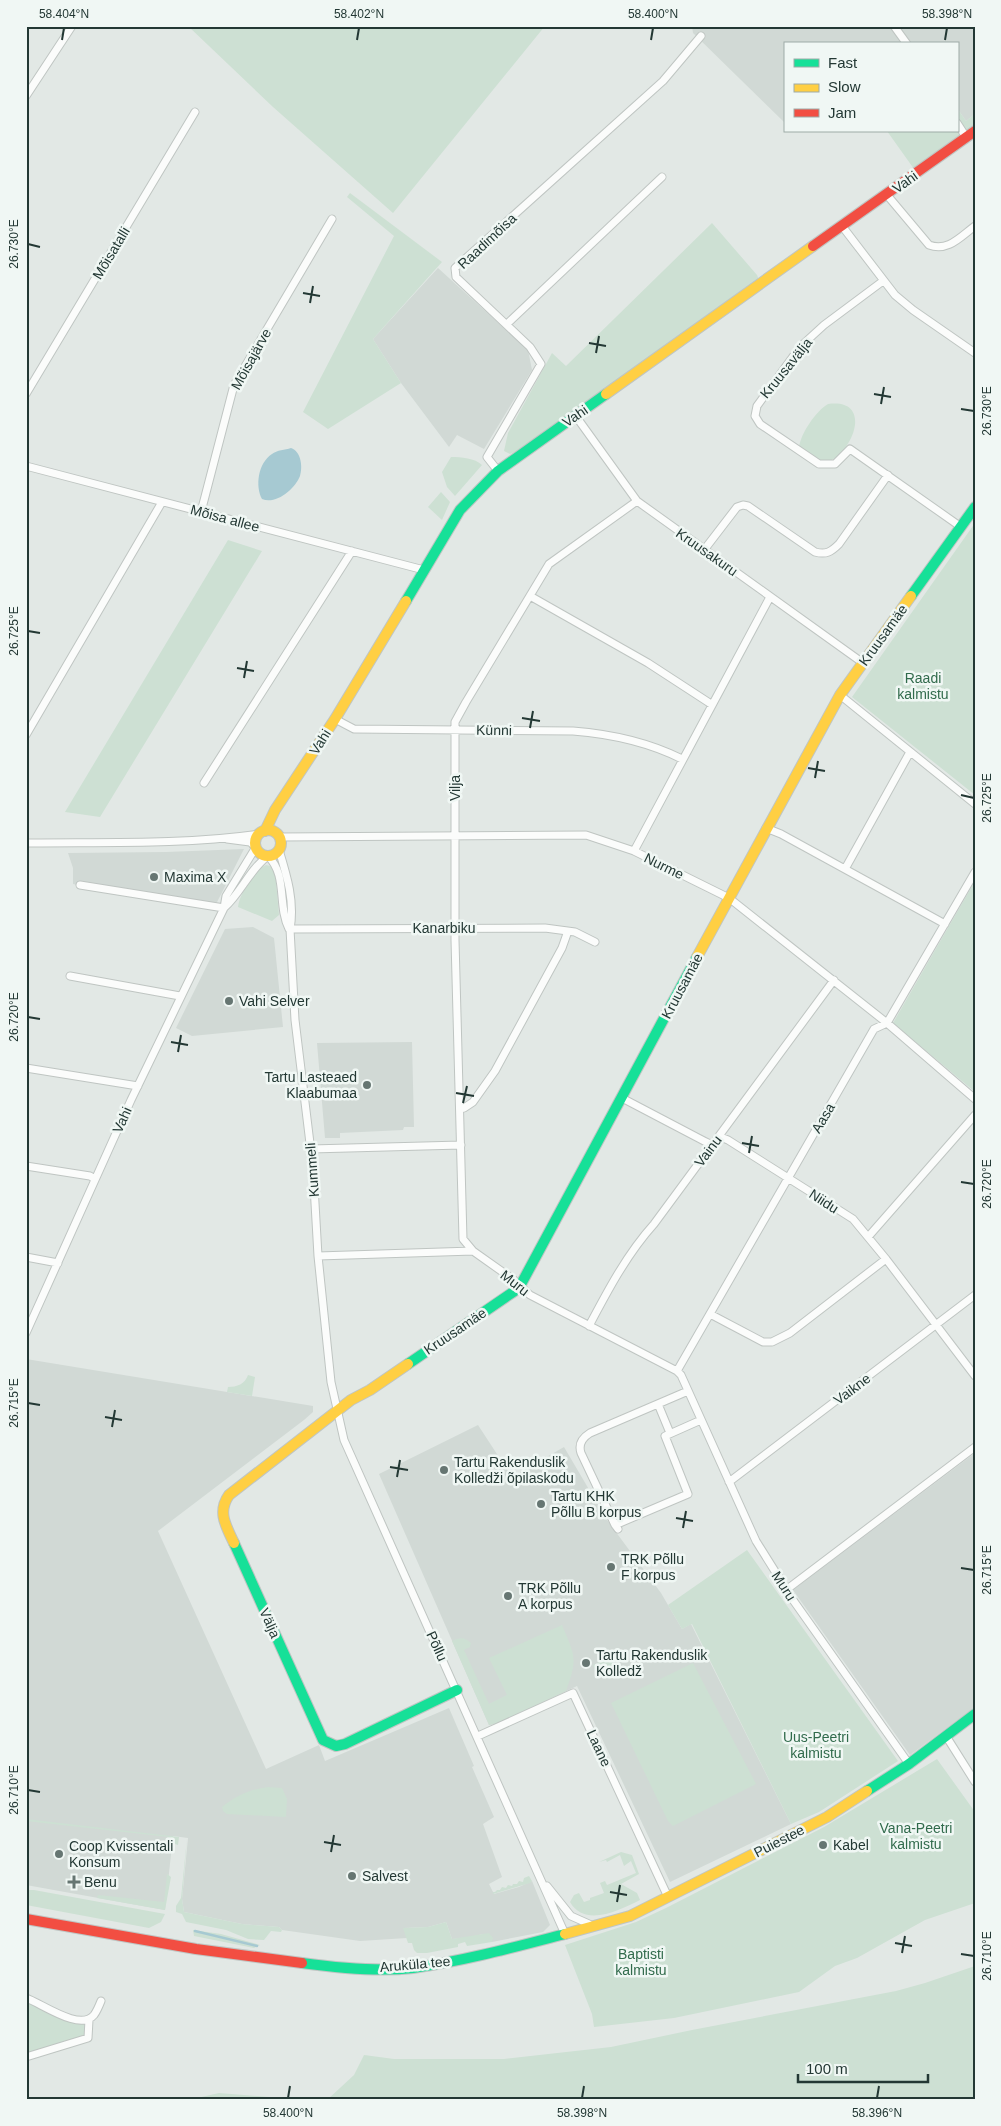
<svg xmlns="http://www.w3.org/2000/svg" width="1001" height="2126" viewBox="0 0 1001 2126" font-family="Arial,sans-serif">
<rect width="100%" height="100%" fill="#e2e8e5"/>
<path fill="#d1d9d5" d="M692,26h283v88l-9,7 -9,-13v-64h-172v79l-92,-90z
M438,268l90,82 4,20 -48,79 -27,-14 -8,12 -48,-64 -28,-44z
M244,849l-31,61 -140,-26v-16l-5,-15 98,-1z
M253,927l21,11 9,89 -91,9 -16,-8 49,-99z
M412,1042l2,85h-10l-1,3 -63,3v5h-15l-8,-95z
M26,1359l287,47v6l-9,8 -146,111 108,238 53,-24 6,16 124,-53 25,58 -2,1 22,50 -11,7 19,53 -13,7 5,10 25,-7 13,-6 18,44 -7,7 -51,10 -9,-8 -15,4 -16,1 -6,-17 -18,5 -24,1 3,10 -47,3 -78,-11 -3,-3 -37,-3 -58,-12 -2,-13 6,-61 -15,-2 -8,74 -139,-25z
M478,1425l34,52 52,-30 43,73 54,73 21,36 9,-5 100,200 -121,58 -93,-196 -79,37 -9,2 -110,-251z
M975,1453v254l-65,48 -117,-165z"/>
<path fill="#cde0d3" d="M188,26h357l-152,187 -120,-106z
M957,108l9,13 9,-7v12l-61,43 -27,-38h70z
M350,193l92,69 -69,77 28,44 -73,46 -25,-17 91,-176 -47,-39z
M712,223l45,52 2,5 -242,171 -7,3 -6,-3 4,-18 44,-80 14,13z
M828,404c44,-6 27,45 2,57h-8l-23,-14c2,-14 17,-36 29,-43z
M451,457c10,0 24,1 31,8l-27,31 -8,-9 -5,-15z
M441,492l9,10 -8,18 -14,-13z
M975,523v272l-123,-98z
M228,540l34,11 -162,266 -35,-5z
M266,865l4,1 5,4 4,45 -7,6 -34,-14c1,-12 16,-37 28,-42z
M975,881v211l-82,-69z
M248,1375l7,2 -3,19 -25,-4 1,-5c9,0 17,-3 20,-12z
M747,1550l151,211 -79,51 -28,12 -99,-200 -10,5 -14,-24z
M562,1625c13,31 16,33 4,66l-68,32 -9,2 -37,-84c8,-4 13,-4 19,2l-1,4 -6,3 25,54 18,-9 -18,-37z
M610,1657l4,8 -17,8 -4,-8z
M693,1663l63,121 -83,42 -5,-5 -57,-118z
M937,1759l38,53v91l-50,17 -68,38 -22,8 -36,26 -125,26 -80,9 -2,-13 -27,-69 71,-23 30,-14 158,-81z
M268,1787l14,1 5,11 -1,18 -59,-3 -4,-3 -1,-4c13,-11 29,-18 46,-20z
M26,1819l153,18 -1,8 -9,-3v-5l-143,-16z
M187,1838l-5,61 2,13 58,12 37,3 3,3 -1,2 -10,-1 -7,9 -16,-1 -22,-9 -40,-8 -4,-8 -6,-2v-6l5,-8z
M621,1852l11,3 7,19 -18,10 16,9 3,7c-20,10 -55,28 -70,2l4,-7 5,-2 5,9 6,-2v-2l14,-5 -4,-10 5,-2 2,4 29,-12 -5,-12 -7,5 -4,-11 -13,7 -1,-2 -7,2z
M167,1874l4,3 -6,33 -68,-12 1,-3 66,7z
M529,1876l3,5 -2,2 -37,11v-2h2l2,-2h3l2,-3 4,1 2,-3 4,1 1,-2h4l2,-3 4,1 1,-4z
M26,1890h8l131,24 -4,8 -12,6 -123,-23z
M446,1922l6,17 37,-6 4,5 -1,4 -25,4 -2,-4 -7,2v3l-31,6h-10l-3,-3 -2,-7h-4l-5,-15 25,-1z
M193,1930l28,4 39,11 -6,3 -60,-12z
M975,1966v134h-648l27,-25 10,-20 30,4h110l107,-12 81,-17 204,-39 29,-8z
M26,2002l14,3 20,13 27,4 2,12 -63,21z
M219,2093l87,7h-118z"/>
<path fill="#a6c9d2" d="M291,448c10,3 12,19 9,28 -5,13 -24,29 -38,23 -7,-13 -4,-36 10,-45 5,-4 13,-4 19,-6z"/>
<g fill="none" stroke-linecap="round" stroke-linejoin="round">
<path stroke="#a6c9d2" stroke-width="2.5" d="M195,1931l62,15"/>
<defs>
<path id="street" d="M894,26l13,18
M26,96l46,-70
M957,123l9,14
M887,195l42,50c19,7 31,-8 46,-19
M842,226l53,69 18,15 62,43
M883,281l-59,44 -24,22 -43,59 -2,10 5,8 59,40h16l15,-15 111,78
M508,323l154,-146
M26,394l169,-282
M575,415l62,86 226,162
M26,466l398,104
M498,471l-11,-14 54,-93 -11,-17 -74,-70 -1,-9 208,-187 38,-45
M201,512l33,-127 98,-166
M704,550l33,-43 6,-2 5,1 67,46c11,3 16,0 24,-8l49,-69
M530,596l118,67 63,41
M840,695l135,109
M335,719l19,10 219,2c38,3 75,11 109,28
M26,735l136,-233
M204,783l148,-232
M766,828l15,6 164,90
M280,837l306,-2 48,16 95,47 158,125 88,76
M26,843c78,-1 156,2 233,-9
M279,850c8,26 16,52 11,79l5,91 18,148 5,88 13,126 13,58 221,494
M634,851l136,-254
M845,869l65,-117
M80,885l144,23
M224,908c17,-15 25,-38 44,-52 20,20 9,49 21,73
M290,929l255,-1 30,4 20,10
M70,976l110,20
M26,1068l112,18
M622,1098l82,43 6,3 13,-6 5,2 125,79 33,40 89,117
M460,1109l4,-1 9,-6 22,-31 67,-123 6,-17
M311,1149l150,-4
M26,1166l64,10 5,3
M868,1237l107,-122
M473,1251l-10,-12 -8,-299v-218l11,-20 83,-138 88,-63
M318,1256l155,-5 41,29 16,15 147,76 4,4 75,166 37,59 116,164
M26,1257l32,6
M710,1314l53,28h9l18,-9 96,-74
M589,1326c19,-36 38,-72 65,-102l180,-244
M26,1333l105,-233 93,-192 2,-12 30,-49 -6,-5 -23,-3
M677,1371l197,-342 13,-6 88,-151
M658,1404l12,29
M729,1482l246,-187
M615,1525l-34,-72c-3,-9 1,-15 9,-20l98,-42
M618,1529l-3,-4 73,-31 -23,-58 36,-16
M786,1590l189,-143
M478,1736l95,-43 95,204
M946,1736l29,46
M547,1886l24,30 18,8
M26,1998c15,5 54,34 68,17 3,-4 5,-9 7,-14
M26,2057l62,-19 1,-18"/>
<path id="fast" d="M911,596l64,-89
M406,601l54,-91 38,-39 108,-77
M408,1364l111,-76 178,-331
M234,1543l89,197 13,6 9,-2 112,-54
M867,1791l42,-27 66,-50
M302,1963c36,5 75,9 111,5 51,-7 102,-21 152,-34"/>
<path id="slow" d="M606,394l207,-148
M255 843a13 13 0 1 1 26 0a13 13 0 1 1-26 0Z
M265,831l10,-21 60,-91 71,-118
M697,957l143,-262 71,-99
M234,1543c-8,-17 -17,-31 -5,-48l122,-95 19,-10 38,-26
M565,1934l65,-18 197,-99 40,-26"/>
<path id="jam" d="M813,246l162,-115
M26,1919l170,30 106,14"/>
</defs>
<use href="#street" stroke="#bfc5c2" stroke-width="9"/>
<use href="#fast" stroke="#bfc5c3" stroke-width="12"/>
<use href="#slow" stroke="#bfc5c3" stroke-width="12"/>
<use href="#jam" stroke="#bfc5c3" stroke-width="12"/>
<use href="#street" stroke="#fbfcfb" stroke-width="7"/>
<use href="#fast" stroke="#16e098" stroke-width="10"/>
<use href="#slow" stroke="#ffcf43" stroke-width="10"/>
<use href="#jam" stroke="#f24e42" stroke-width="10"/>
</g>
<path fill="none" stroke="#233834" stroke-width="2" d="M62,40l2,-12M357,40l2,-12M651,40l2,-12M945,40l2,-12M28,244l12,3M303,293l17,3M310,303l3,-17M589,343l17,3M596,353l3,-17M874,394l17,3M881,404l3,-17M961,409l13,2M28,631l12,2M237,668l17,3M244,678l3,-17M522,718l18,3M530,728l3,-17M808,768l17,3M815,778l3,-17M961,795l13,3M28,1017l12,2M171,1042l17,3M178,1052l3,-17M456,1093l18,3M463,1103l4,-17M742,1143l17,3M749,1153l3,-17M961,1182l13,2M28,1403l12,2M105,1417l17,3M112,1427l3,-17M390,1467l18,3M397,1477l3,-17M676,1518l17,3M683,1528l3,-17M961,1568l13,2M28,1790l12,2M324,1842l17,3M331,1852l3,-17M610,1892l17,3M617,1902l3,-17M895,1943l17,3M902,1953l3,-17M961,1954l13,2M288,2098l2,-12M582,2098l2,-12M877,2098l2,-12"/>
<g fill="#667672" stroke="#f0f7f4" stroke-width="2">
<circle cx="154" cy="877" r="5"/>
<circle cx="229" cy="1001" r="5"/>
<circle cx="367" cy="1085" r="5"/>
<circle cx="444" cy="1470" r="5"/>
<circle cx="541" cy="1504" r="5"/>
<circle cx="611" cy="1567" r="5"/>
<circle cx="508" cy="1596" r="5"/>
<circle cx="586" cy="1663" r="5"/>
<circle cx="823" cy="1845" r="5"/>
<circle cx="59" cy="1854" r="5"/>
<circle cx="352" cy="1876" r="5"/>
<path d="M71.5 1874.5h5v5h5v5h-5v5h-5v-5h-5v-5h5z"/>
</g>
<g text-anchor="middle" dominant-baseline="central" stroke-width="5" stroke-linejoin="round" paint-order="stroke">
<g font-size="14" fill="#233834" stroke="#f0f7f4">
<text transform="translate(905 182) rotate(-36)">Vahi</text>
<text transform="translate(487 241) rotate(-43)">Raadimõisa</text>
<text transform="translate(111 253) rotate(-59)">Mõisatalli</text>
<text transform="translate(251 359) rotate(-61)">Mõisajärve</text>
<text transform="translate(786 368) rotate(-51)">Kruusavälja</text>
<text transform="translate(575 416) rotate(-35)">Vahi</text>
<text transform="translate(225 518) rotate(15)">Mõisa allee</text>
<text transform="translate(707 552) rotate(35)">Kruusakuru</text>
<text transform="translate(883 635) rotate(-54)">Kruusamäe</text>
<text transform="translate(494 730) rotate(1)">Künni</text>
<text transform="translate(320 742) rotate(-58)">Vahi</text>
<text transform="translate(455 788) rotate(-90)">Vilja</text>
<text transform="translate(664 866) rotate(26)">Nurme</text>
<text x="444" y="928">Kanarbiku</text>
<text transform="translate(682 986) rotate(-62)">Kruusamäe</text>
<text transform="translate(823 1118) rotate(-60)">Aasa</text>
<text transform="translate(122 1120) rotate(-66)">Vahi</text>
<text transform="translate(708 1151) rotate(-53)">Vainu</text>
<text transform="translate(312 1170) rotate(-94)">Kummeli</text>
<text transform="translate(824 1201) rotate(33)">Niidu</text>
<text transform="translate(515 1283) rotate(38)">Muru</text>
<text transform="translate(455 1331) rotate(-34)">Kruusamäe</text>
<text transform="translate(852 1389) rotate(-37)">Vaikne</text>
<text transform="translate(784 1586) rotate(57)">Muru</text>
<text transform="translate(270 1623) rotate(66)">Välja</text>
<text transform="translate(437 1646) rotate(65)">Põllu</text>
<text transform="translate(599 1748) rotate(65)">Laane</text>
<text transform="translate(779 1841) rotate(-27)">Puiestee</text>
<text transform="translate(415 1964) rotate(-5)">Aruküla tee</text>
</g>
<g font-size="14" fill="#316b4c" stroke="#f0f7f4">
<text x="923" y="678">Raadi<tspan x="923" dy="16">kalmistu</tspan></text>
<text x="816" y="1737">Uus-Peetri<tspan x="816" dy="16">kalmistu</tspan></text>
<text x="916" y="1828">Vana-Peetri<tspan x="916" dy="16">kalmistu</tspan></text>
<text x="641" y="1954">Baptisti<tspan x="641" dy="16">kalmistu</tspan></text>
</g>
<g font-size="14" fill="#233834" stroke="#f0f7f4" text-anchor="start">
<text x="164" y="877">Maxima X</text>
<text x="239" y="1001">Vahi Selver</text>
<text x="357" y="1077" text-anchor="end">Tartu Lasteaed<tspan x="357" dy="16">Klaabumaa</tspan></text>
<text x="454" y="1462">Tartu Rakenduslik<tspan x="454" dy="16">Kolledži õpilaskodu</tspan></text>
<text x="551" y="1496">Tartu KHK<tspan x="551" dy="16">Põllu B korpus</tspan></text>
<text x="621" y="1559">TRK Põllu<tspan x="621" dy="16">F korpus</tspan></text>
<text x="518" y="1588">TRK Põllu<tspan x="518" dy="16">A korpus</tspan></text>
<text x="596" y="1655">Tartu Rakenduslik<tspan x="596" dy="16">Kolledž</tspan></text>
<text x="833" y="1845">Kabel</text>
<text x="69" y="1846">Coop Kvissentali<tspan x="69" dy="16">Konsum</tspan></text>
<text x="362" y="1876">Salvest</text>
<text x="84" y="1882">Benu</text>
</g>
</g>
<rect width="1001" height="2126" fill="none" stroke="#f0f7f4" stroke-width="55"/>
<rect x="784" y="42" width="175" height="90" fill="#f0f7f4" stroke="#9eaba7"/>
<rect x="794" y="59" width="25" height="8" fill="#16e098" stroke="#9eaba7"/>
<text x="828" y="68" font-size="15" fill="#233834">Fast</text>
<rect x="794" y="84" width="25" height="8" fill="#ffcf43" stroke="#9eaba7"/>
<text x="828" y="92" font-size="15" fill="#233834">Slow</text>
<rect x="794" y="109" width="25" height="8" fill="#f24e42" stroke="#9eaba7"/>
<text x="828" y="118" font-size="15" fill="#233834">Jam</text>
<path d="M798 2074v8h130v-8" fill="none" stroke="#233834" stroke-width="2.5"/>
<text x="806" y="2074" font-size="15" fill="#233834" stroke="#f0f7f4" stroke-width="4" paint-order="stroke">100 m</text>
<rect x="28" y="28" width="946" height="2070" fill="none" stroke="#233834" stroke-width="2"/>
<g font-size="12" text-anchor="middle" fill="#233834">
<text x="64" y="18">58.404°N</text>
<text x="359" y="18">58.402°N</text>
<text x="653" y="18">58.400°N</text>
<text x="947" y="18">58.398°N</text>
<text transform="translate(14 244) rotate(-90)" y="4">26.730°E</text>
<text transform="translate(987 411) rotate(-90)" y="4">26.730°E</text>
<text transform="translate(14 631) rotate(-90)" y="4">26.725°E</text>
<text transform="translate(987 798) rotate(-90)" y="4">26.725°E</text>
<text transform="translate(14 1017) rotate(-90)" y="4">26.720°E</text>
<text transform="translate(987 1184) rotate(-90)" y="4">26.720°E</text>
<text transform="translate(14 1403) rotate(-90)" y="4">26.715°E</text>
<text transform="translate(987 1570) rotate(-90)" y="4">26.715°E</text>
<text transform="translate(14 1790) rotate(-90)" y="4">26.710°E</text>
<text transform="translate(987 1956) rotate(-90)" y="4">26.710°E</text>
<text x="288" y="2117">58.400°N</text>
<text x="582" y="2117">58.398°N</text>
<text x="877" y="2117">58.396°N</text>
</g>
</svg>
